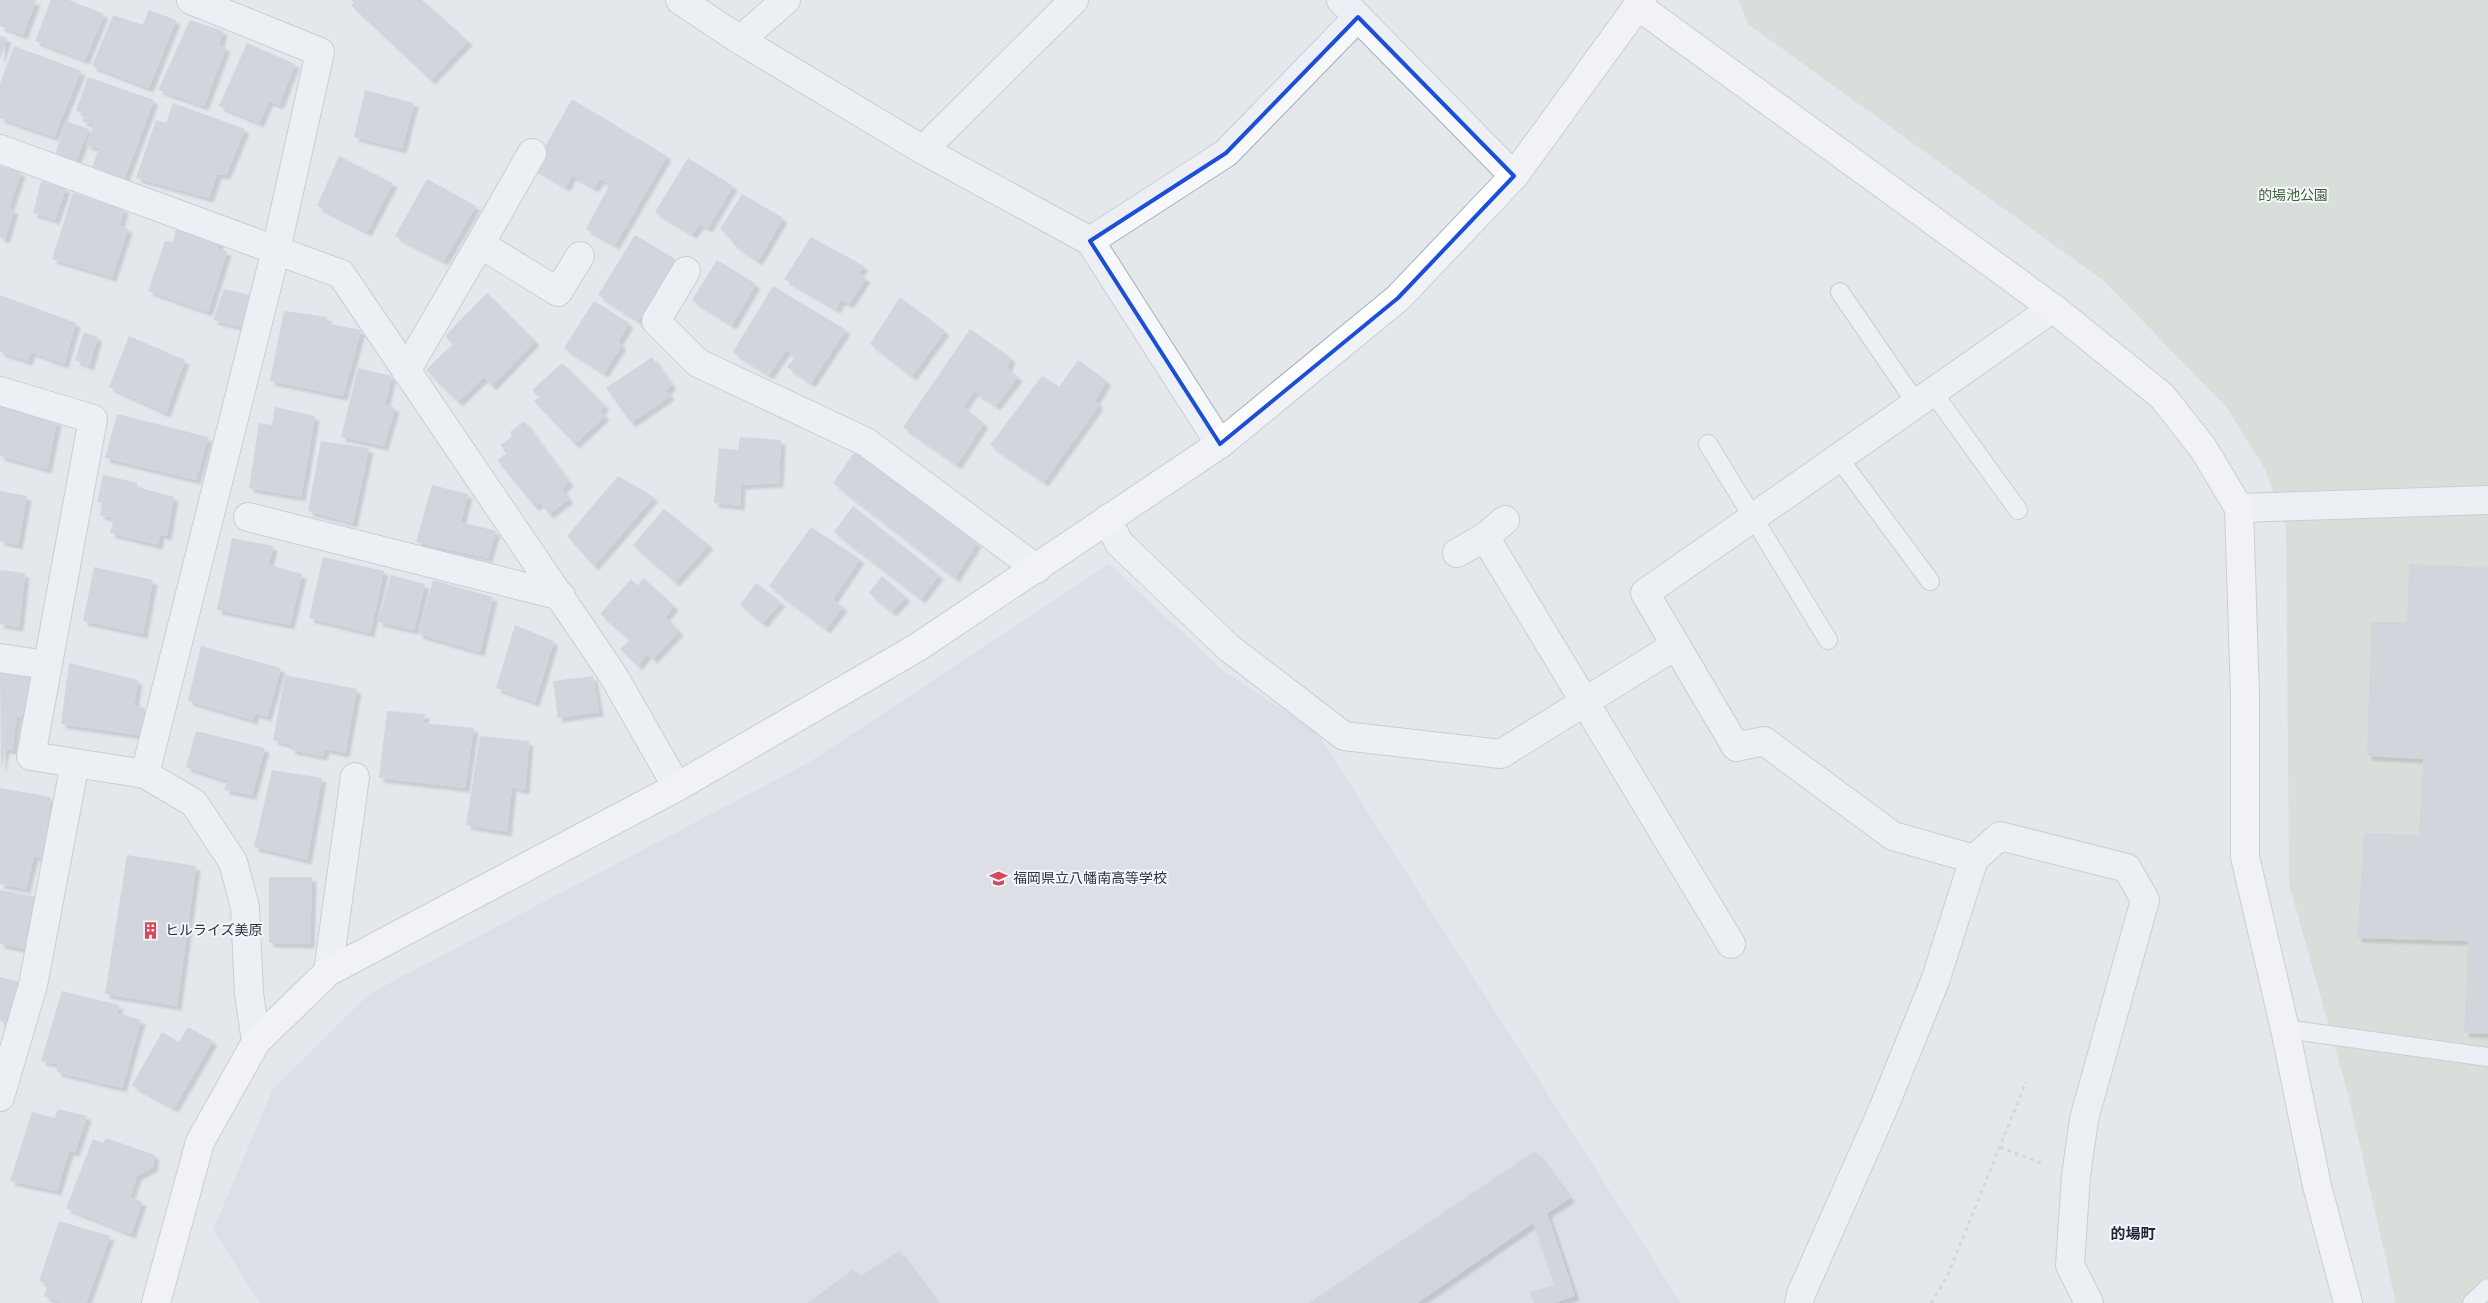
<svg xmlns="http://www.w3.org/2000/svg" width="2488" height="1303" viewBox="0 0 2488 1303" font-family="Montserrat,'Noto Sans JP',sans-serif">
<defs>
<filter id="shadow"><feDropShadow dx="4.5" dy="4.5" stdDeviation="1" flood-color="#0004"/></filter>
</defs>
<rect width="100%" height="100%" fill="#e4e7ec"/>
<path fill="#d2d6de" d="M1109,564l114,107 93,60 365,572h-1421l-47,-73 60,-141 96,-95 439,-231z"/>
<path fill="#c9d6c5" d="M1738,0h750v1303h-92l-48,-209 -59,-210 -3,-358 -21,-57 -38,-61 -123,-127 -356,-257z"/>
<path fill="#bbc0ca" filter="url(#shadow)" d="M0,0h36l-13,35 -23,-9z
M51,0h18l35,14 -19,46 -50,-19z
M351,0h71l46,41 -37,39 -80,-75 3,-3z
M149,10l27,10 -27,68 -57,-22 21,-51 30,10z
M190,20l33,11 -4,14 7,2 -22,59 -46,-16z
M0,36l7,2 -7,22z
M247,43l48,21 -16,41 -10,-4 -10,22 -40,-17z
M14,46l67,25 -27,66 -54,-19v-34z
M88,77l66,23 -30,80 -32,-13 7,-19 -13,-3 8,-20 -12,-4 4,-8 -10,-2z
M365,90l49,13 -12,46 -48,-12z
M572,99l95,57 -52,89 -29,-16 24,-45 -10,-5 -6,9 -22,-13 -6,12 -33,-19z
M173,103l72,26 -19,46 -9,-1 -8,24 -73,-20 20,-58 10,3z
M66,121l23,8 -14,34 -20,-8z
M339,156l54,27 -26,49 -50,-26z
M688,158l45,28 -25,42 -8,-4 -8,10 -37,-22z
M0,166l21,6 -12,36 5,2 -9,29 -5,-2z
M427,179l49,27 -32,55 -49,-25z
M41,181l25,7 -11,32 -22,-7z
M73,193l51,16 -4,16 8,4 -16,48 -60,-18z
M742,194l41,24 -25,43 -26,-18 1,-2 -13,-12z
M176,229l44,10 -3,10 10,2 -19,61 -60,-21 17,-50 8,1z
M635,235l40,24 -37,62 -40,-26z
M811,237l53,29 -6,7 8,5 -17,26 -8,-4 -5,9 -52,-30z
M717,260l39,24 -24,41 -40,-25z
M773,286l73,44 -35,53 -24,-16 9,-11 -10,-6 -17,25 -36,-23z
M224,289l27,6 -10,32 -28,-7z
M487,293l48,48 -43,45 -8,-9 -26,25 -32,-32 27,-26 -8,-8z
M0,295l76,28 -12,41 -33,-12 -3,9 -28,-9z
M900,297l45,34 -33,45 -42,-32z
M594,301l35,22 -11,19 4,3 -18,28 -40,-25z
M284,311l43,6 -2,6 36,7 -18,66 -73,-15z
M970,329l41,29 -4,10 11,9 -22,29 -22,-15 -11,16 21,16 -27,42 -54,-38z
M84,332l14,5 -9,29 -14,-6z
M129,336l56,24 -19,53 -57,-26z
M652,357l20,28 -6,5 4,6 -39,27 -25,-35z
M1078,360l29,21 -12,19 4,5 -55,77 -54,-37 52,-69 17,11z
M562,363l43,43 -5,5 5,5 -30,28 -41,-43 5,-4 -7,-7z
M358,368l34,8 -7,28 10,4 -11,38 -43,-9z
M0,405l57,16 -10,48 -47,-13z
M275,407l40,9 -14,81 -52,-9 10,-65 13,2z
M117,414l91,23 -12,43 -91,-22z
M524,421l45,61 -7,7 7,10 -20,15 -9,-12 -5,5 -38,-47 9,-6 -5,-9 11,-9 -2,-4z
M740,437l41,3 -2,43 -38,2 -1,21 -26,-3 5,-55 19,2z
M321,441l48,7 -16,75 -45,-12z
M856,450l121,93 -22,35 -122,-95z
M103,475l34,8v4l37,10 -7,39 -7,-2 -2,11 -48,-12 4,-15 -14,-3 2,-12 -5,-1z
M618,476l36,21 -60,69 -27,-30z
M432,485l36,9 -7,28 35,9 -8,27 -72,-16z
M0,491l27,5 -9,49 -18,-4z
M853,506l86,69 -18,24 -87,-67z
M664,509l45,36 -34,37 -42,-37z
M811,527l49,32 -27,40 10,8 -17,22 -57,-43z
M232,538l41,8 -4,19 33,9 -12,51 -73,-15z
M323,557l61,14 -14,62 -61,-15z
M2409,564l79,3v467l-24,-1 4,-92 -111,-3 7,-105 55,2 4,-76 -56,-3 4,-134h36z
M94,567l59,13 -10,54 -60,-13z
M0,570l25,3 -6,54 -19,-3z
M391,575l34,9 -11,46 -36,-8z
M882,576l24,21 -14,15 -23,-19z
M643,578l31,28 -9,11 14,14 -26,28 -6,-5 -9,12 -18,-17 10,-9 -30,-26 31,-35 7,7z
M433,580l60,17 -13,55 -62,-18z
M756,583l25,19 -18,21 -23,-18z
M515,625l39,16 -19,61 -39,-14z
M201,646l80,22 -14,49 -12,-4 -2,7 -65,-19z
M69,663l69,17 -4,26 11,2 -6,27 -78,-11z
M0,670l31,6 -9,41 -5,-1 -5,34 -7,-1 -4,22z
M285,675l72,14 -12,64 -20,-4 -2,7 -32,-6v-5l-18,-5z
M593,676l6,36 -41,6 -5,-37z
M387,711l38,3 -2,9 51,5 -9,60 -86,-10z
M196,731l69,17 -13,47 -28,-5 4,-9 -42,-14z
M480,736l49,5 -4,49 -13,-3 -5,45 -41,-7z
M272,770l50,8 -15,82 -53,-13z
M0,788l51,9 -8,62 -9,-3 -8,33 -26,-5z
M127,855l69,11 -19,140 -72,-12z
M269,877h43l-2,67 -41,-1z
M0,890l37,7 -12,52 -25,-5z
M0,977l23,6 -12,41 -11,-3z
M62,991l57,14 -2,8 24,7 -19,68 -65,-16v-8l-16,-3z
M188,1027l25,14 -39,67 -42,-23 30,-53 17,10z
M58,1109l29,7 -12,36 -6,-1 -12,40 -47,-10 22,-69 23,6z
M106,1138l49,17 -2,12 -16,9 -7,21 12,5 -11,32 -65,-26 27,-69 10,4z
M1535,1151l35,47 -23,15 28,83 -21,7h-20l-4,-11 24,-7 -21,-62 -116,80h-108z
M59,1221l51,15 -24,67h-23l-19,-7 4,-12 -9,-3z
M899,1251l38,52h-130l46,-33 8,6z"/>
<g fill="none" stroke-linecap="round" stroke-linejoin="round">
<defs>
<path id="lane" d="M1840,292l76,111
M1932,391l86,119
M1708,444l120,196
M1838,457l92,124
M2285,1029l203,28
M2472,1303l16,-15"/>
<path id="street" d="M680,0l60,40 183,110 167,91 130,203
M1341,0l173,176
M740,40l46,-40
M0,149l341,125 272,401 64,112
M923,150l151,-150
M1090,241l136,-88 132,-136
M480,244l52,-91
M686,271l-30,50 42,42 168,79 171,127
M406,371l74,-127 78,48 22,-36
M0,391l93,28 -62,337 114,18 49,29 39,59 12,45 4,86 7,49
M2239,508l249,-8
M248,517l313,79
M1107,519l12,24 110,105 115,88 157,18 175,-109
M1485,537l246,407
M1457,553l28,-16 20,-17
M0,658l47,7
M145,774l131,-524 44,-198 -129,-52
M1974,859l-81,-23 -129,-95 -28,6 -91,-154 408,-285
M328,972l27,-195
M0,1097l33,-112 42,-222
M1799,1303l2,-9 82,-185 52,-128 39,-122 26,-23 127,32 18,32 -61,219 -8,57 -6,89 19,38"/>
<path id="secondary" d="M1638,6l415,302 109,88 41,52 36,60 6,188v161l40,172 32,157 31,117
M156,1303l44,-161 56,-100 72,-70 349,-185 241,-140 302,-203 178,-146 116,-122 128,-176"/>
</defs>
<use href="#lane" stroke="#a9aeb7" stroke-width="20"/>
<use href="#street" stroke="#a9aeb7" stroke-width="30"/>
<use href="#secondary" stroke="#a9aeb7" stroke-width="30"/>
<path stroke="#c2c5cb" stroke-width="3" stroke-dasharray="4 4" stroke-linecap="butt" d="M2000,1147l41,16
M1931,1303l16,-26 79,-195"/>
<use href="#lane" stroke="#f7f8fa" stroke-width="18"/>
<use href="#street" stroke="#f7f8fa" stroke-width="28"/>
<use href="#secondary" stroke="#fff" stroke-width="28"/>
</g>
<path d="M0 0H2488V1303H0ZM1358,17l156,159 -116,122 -178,146 -130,-203 136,-88z" fill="#e4e7ec" fill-opacity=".55" fill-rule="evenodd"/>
<path fill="none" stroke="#1d4ed8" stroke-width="4" stroke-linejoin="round" d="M1358,17l156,159 -116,122 -178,146 -130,-203 136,-88z"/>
<defs>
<symbol id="school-bare" viewBox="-9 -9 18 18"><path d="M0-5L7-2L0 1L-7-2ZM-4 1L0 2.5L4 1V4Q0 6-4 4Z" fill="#d1495b" stroke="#f4f6f9" stroke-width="2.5" paint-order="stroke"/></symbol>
<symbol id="building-bare" viewBox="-9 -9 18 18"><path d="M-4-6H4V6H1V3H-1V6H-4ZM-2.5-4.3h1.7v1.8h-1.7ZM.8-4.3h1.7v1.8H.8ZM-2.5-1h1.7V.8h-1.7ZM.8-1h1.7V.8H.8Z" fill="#d1495b" stroke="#f4f6f9" stroke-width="2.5" paint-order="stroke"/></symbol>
</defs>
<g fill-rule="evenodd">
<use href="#school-bare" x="986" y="866" width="25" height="25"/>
<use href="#building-bare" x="138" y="918" width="25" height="25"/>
</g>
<g text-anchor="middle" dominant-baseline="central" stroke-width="4" stroke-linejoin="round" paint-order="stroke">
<g font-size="14" fill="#3f6138" stroke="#f4f6f9">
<text x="2293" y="195">的場池公園</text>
</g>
<g font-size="14" fill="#2b3445" stroke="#f4f6f9" text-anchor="start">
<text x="1013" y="878">福岡県立八幡南高等学校</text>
<text x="165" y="930">ヒルライズ美原</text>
</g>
<g font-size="15" font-weight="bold" fill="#1d2536" stroke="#f4f6f9">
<text x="2133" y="1233">的場町</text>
</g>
</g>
</svg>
